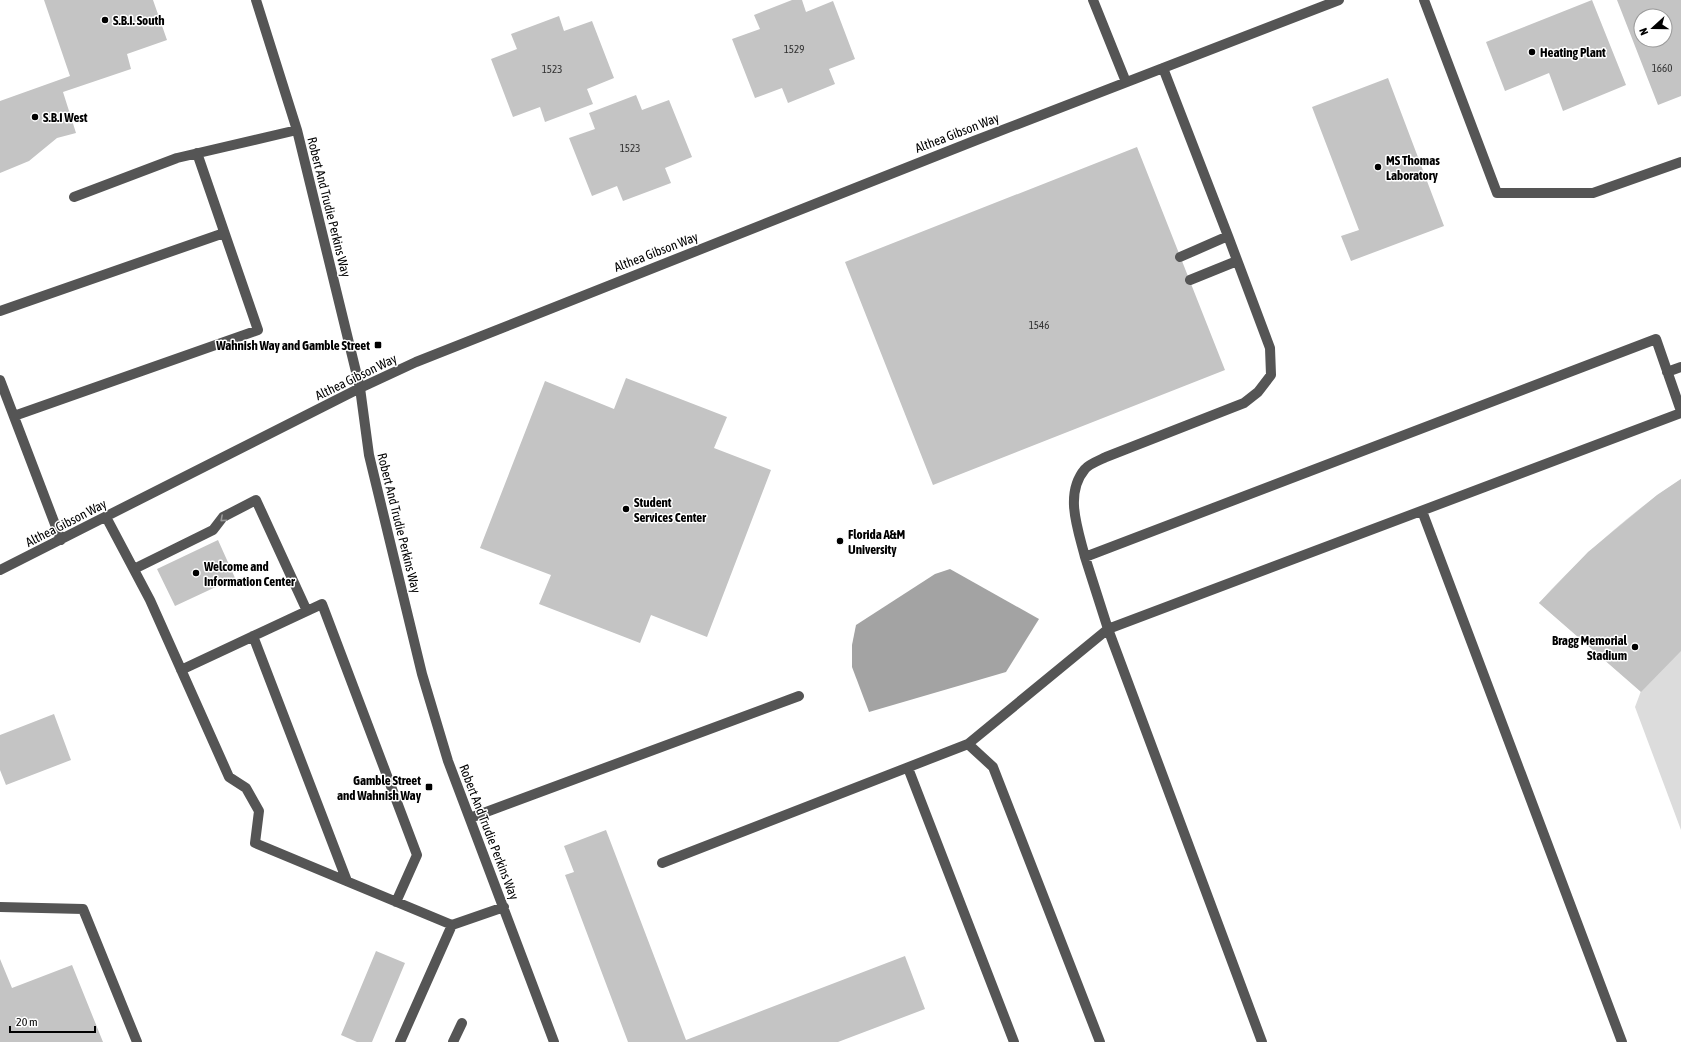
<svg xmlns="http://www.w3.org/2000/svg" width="1681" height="1042" viewBox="0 0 1681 1042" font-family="'Asap Condensed',sans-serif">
<rect width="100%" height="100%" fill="#fff"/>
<path fill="#dcdcdc" d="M1681,479v351l-46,-123 6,-16 -102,-88c42,-46 89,-89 142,-124z"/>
<path fill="#a3a3a3" d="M950,569l89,50 -33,53 -137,40 -17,-45v-22l4,-20 79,-51z"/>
<path fill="#c4c4c4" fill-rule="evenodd" d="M44,0h109l14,40 -40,14 4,15 -68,23 13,41 -19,5 -28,23 -29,12v-72l70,-25z
M792,0h10l4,12 27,-11 22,58 -26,10 6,15 -47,19 -6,-15 -27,10 -23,-59 28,-10 -6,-14z
M1592,0l34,85 -63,26 -14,-38 -44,18 -19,-49z
M1617,0h64v96l-23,9zM1641,16h24v24h-24z
M559,16l5,15 28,-10 22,57 -27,11 6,15 -48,18 -5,-15 -27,10 -22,-58 26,-10 -6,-15z
M1388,78l56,148 -93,35 -10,-25 18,-6 -47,-123z
M636,95l6,15 27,-10 23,57 -27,11 6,15 -48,18 -6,-15 -25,10 -23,-58 26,-9 -6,-16z
M1137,147l88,223 -292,115 -88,-223z
M626,378l101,39 -13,31 57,22 -64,167 -56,-22 -11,28 -101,-39 12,-29 -71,-27 65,-167 69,28z
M1681,479v172l-40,41 -102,-89 49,-51 69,-57z
M218,540l17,38 -60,28 -18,-37z
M54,714l17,46 -65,25 -6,-15v-35z
M606,830l80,210 219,-84 20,53 -87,33h-210l-63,-167 9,-3 -10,-26z
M376,951l29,12 -33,79h-15l-16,-7z
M0,959l12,29 60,-23 31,77h-103z"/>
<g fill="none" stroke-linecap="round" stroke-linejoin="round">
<path stroke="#555" stroke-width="10" d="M256,0l41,130 63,258 9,67 53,219 26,87 106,281
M1093,0l33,82
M1424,0l73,193h96l88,-31
M1163,68l65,168 -48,21
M74,197l103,-39 120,-28
M1190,280l47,-19
M0,311l224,-78
M1667,372l14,-5
M0,380l61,160
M14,416l244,-86 -61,-177
M1422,511l200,531
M106,517l44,83 79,177 17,11 13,23 -4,32 197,82 52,-18
M1085,557c-7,-28 -21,-63 0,-88 4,-5 15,-9 21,-12l138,-54 14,-11 13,-17 -1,-27 -42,-112
M134,569l79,-39 10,-13 33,-17 51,111
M0,570l360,-182 56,-26 558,-221 365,-141
M253,636l94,245
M181,670l141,-66 95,251 -21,47
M968,744l25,23 107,275
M908,768l106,274
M470,818l329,-122
M662,863l306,-119 140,-115 573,-216
M0,907l83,2 54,133
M400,1042l52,-117
M453,1042l9,-19
M1262,1042l-154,-413 -23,-72 571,-218 25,72"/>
</g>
<defs><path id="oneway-chevron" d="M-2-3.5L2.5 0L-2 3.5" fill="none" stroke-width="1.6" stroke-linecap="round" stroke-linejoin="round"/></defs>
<use stroke="#999" href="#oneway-chevron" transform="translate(223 519) rotate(138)"/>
<g fill="#000" stroke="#fff" stroke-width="1.5">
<circle cx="105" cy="20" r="4"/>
<circle cx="1532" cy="52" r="4"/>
<circle cx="35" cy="117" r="4"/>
<circle cx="1378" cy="167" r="4"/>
<rect x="374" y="341" width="8" height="8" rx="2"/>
<circle cx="626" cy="509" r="4"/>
<circle cx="840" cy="541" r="4"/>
<circle cx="196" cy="573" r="4"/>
<circle cx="1635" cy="647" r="4"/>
<rect x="425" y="783" width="8" height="8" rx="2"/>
</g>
<g text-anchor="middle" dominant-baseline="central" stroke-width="3" stroke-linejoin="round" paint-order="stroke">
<g font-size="11" fill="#313131">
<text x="794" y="49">1529</text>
<text x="1662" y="68">1660</text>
<text x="552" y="69">1523</text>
<text x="630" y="148">1523</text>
<text x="1039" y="325">1546</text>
</g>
<g font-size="13" font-weight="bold" fill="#000" stroke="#fff" text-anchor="start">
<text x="113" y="20">S.B.I. South</text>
<text x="1540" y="52">Heating Plant</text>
<text x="43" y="117">S.B.I West</text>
<text x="1386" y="160">MS Thomas<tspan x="1386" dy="15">Laboratory</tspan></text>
<text x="370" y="345" text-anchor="end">Wahnish Way and Gamble Street</text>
<text x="634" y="502">Student<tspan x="634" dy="15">Services Center</tspan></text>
<text x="848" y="534">Florida A&amp;M<tspan x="848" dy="15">University</tspan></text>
<text x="204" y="566">Welcome and<tspan x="204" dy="15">Information Center</tspan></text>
<text x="1627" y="640" text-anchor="end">Bragg Memorial<tspan x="1627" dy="15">Stadium</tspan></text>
<text x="421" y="780" text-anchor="end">Gamble Street<tspan x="421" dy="15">and Wahnish Way</tspan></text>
</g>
<g font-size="13" fill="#000" stroke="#fff">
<text transform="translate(957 133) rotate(-21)">Althea Gibson Way</text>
<text transform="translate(329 207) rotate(76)">Robert And Trudie Perkins Way</text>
<text transform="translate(656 252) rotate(-21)">Althea Gibson Way</text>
<text transform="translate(356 377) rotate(-26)">Althea Gibson Way</text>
<text transform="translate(66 523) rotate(-27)">Althea Gibson Way</text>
<text transform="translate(399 523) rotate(76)">Robert And Trudie Perkins Way</text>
<text transform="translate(489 832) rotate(69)">Robert And Trudie Perkins Way</text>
</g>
</g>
<g transform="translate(1653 28) rotate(249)"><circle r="19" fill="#ffffff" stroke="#999999"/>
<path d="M0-3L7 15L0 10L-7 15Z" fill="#000000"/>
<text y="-6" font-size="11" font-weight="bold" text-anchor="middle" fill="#000000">N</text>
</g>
<path d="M10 1026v6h85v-6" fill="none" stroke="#000000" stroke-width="2"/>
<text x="16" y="1026" font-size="12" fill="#000000" stroke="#ffffff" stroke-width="3" paint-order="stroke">20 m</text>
</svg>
